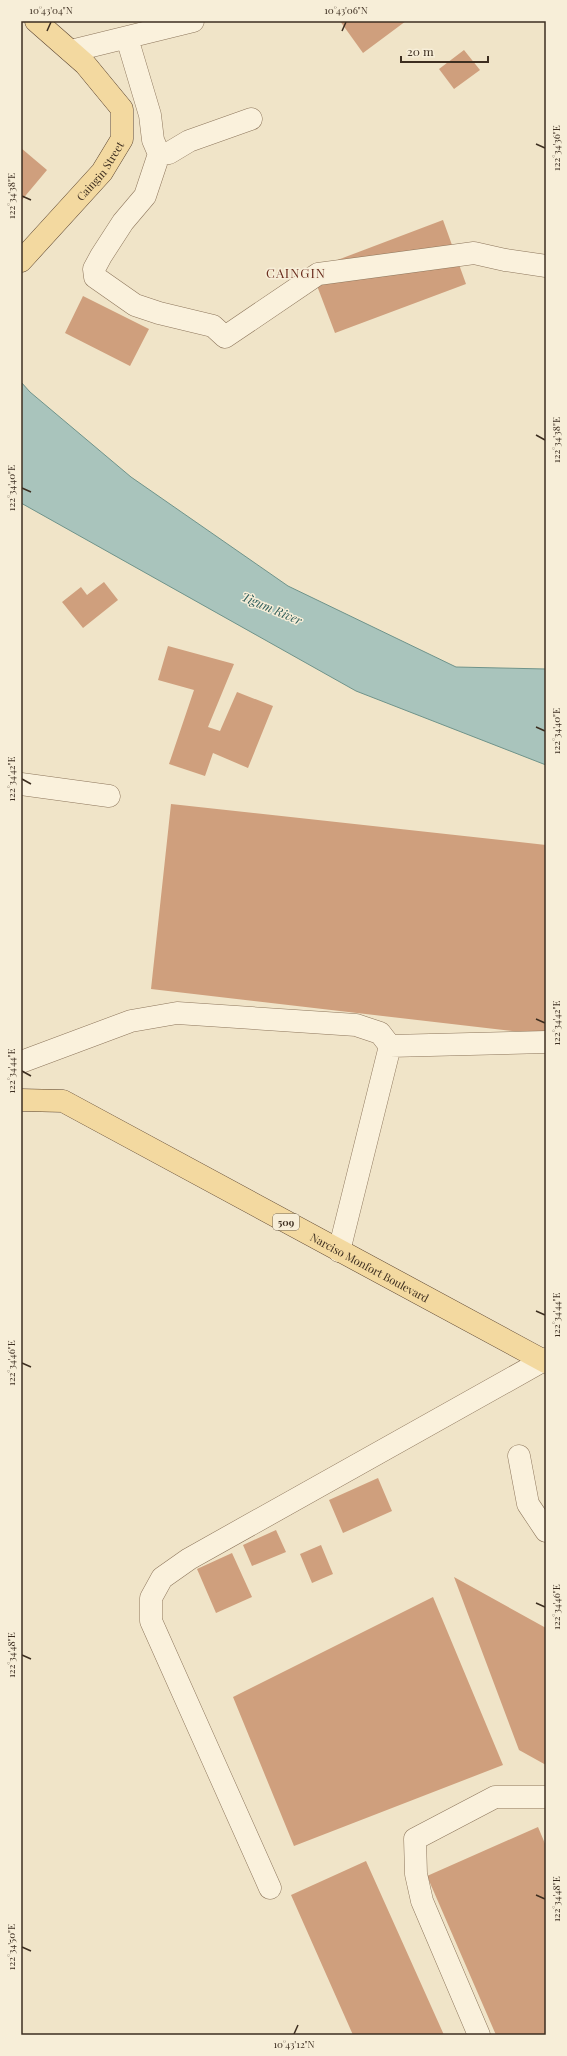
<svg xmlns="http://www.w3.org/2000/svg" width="567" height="2056" viewBox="0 0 567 2056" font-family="'Playfair Display',serif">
<rect width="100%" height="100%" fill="#f0e4c8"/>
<path fill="#a9c4bc" stroke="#6f938a" d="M21,382l9,10 101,85 157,109 168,81 90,2v96l-190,-74 -335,-188z"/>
<path fill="#cf9f7d" d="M340,21h66l-43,32z
M464,50l16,20 -26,19 -15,-20z
M21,148l26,22 -26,31z
M443,220l23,64 -131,49 -24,-63z
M83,296l66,33 -19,37 -65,-33z
M104,582l14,18 -35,28 -21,-26 19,-15 6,8z
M168,646l66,18 -26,63 12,4 17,-39 36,14 -25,62 -35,-15 -8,23 -36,-12 25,-74 -36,-10z
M171,804l375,41v190l-395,-46z
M378,1478l14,33 -49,22 -14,-33z
M276,1530l10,22 -34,14 -9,-21z
M321,1545l12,29 -21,9 -12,-29z
M232,1553l20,44 -36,16 -19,-44z
M454,1577l92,51v137l-27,-15z
M433,1597l70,168 -209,81 -61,-149z
M538,1827l8,19v189h-50l-69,-159z
M366,1861l78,174h-91l-62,-140z"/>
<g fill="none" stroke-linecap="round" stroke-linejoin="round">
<defs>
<path id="minor" d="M127,38l23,77 3,25 6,14 10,-1 20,-12 62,-22
M71,51l122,-30
M159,154l-14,42 -22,26 -22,34 -7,13 1,8 40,28 24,8 54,13 12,11 93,-63 156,-21 31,7 41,6
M21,784l88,12
M390,1046l156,-4
M21,1062l110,-41 46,-8 179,12 24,8 10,13 -51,205
M519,1456l9,48 18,27
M270,1888l-119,-267v-23l11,-20 27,-19 357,-200
M479,2035l-57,-134 -6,-27 -1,-35 80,-42h51"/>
<g id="major">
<path id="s1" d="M21,261l81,-89 20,-33v-30l-37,-45 -49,-43"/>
<path id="s2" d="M21,1100l42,1 483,261"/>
</g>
</defs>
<use href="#minor" stroke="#8d765c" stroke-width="23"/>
<use href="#major" stroke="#5b4430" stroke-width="23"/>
<use href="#minor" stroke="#faf1dc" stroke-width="22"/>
<use href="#major" stroke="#f3d9a0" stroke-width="22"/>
</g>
<path fill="none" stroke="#3d2e20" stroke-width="1.5" d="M47,31l4,-9M342,31l4,-9M536,144l9,4M22,196l9,4M536,435l9,5M22,488l9,4M536,727l9,4M22,779l9,5M536,1019l9,4M22,1071l9,5M536,1311l9,4M22,1363l9,4M536,1603l9,4M22,1655l9,4M536,1895l9,4M22,1947l9,4M294,2034l4,-9"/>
<g text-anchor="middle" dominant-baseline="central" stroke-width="3" stroke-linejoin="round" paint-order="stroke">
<rect fill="#f7eed8" stroke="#756857" stroke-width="1" x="273" y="1214" width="26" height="16" rx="3"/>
<g font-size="10" font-weight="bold" fill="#3d2e20">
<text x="286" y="1222">509</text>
</g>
<g font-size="11" fill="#3d2e20" stroke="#f7eed8">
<text stroke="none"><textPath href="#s1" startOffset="120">Caingin Street</textPath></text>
<text stroke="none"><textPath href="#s2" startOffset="391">Narciso Monfort Boulevard</textPath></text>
</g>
<g font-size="12" font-style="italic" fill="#2f5d5a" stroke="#f7eed8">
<text transform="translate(272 608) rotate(23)">Tigum River</text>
</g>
<g font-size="13" letter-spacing="1" fill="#6b2e1e" stroke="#f7eed8">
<text x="296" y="272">CAINGIN</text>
</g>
</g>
<rect width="567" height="2056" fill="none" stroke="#f7eed8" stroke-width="44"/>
<path d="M401 56v6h87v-6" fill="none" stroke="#3d2e20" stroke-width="2"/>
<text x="407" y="56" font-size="12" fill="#3d2e20" stroke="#f7eed8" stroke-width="3" paint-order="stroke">20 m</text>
<rect x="22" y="22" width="523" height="2012" fill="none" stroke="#3d2e20" stroke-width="1.5"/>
<g font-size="10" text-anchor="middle" fill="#3d2e20">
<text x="51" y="14">10°43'04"N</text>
<text x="346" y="14">10°43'06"N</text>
<text transform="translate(556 148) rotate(-90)" y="4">122°34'36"E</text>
<text transform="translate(11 196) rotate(-90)" y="4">122°34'38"E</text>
<text transform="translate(556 440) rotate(-90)" y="4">122°34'38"E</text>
<text transform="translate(11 488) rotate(-90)" y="4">122°34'40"E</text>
<text transform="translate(556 731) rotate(-90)" y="4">122°34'40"E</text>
<text transform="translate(11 779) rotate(-90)" y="4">122°34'42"E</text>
<text transform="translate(556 1023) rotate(-90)" y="4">122°34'42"E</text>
<text transform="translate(11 1071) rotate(-90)" y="4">122°34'44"E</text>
<text transform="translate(556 1315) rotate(-90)" y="4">122°34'44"E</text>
<text transform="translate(11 1363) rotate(-90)" y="4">122°34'46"E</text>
<text transform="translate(556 1607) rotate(-90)" y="4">122°34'46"E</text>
<text transform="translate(11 1655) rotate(-90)" y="4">122°34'48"E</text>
<text transform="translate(556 1899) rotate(-90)" y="4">122°34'48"E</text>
<text transform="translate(11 1947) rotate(-90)" y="4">122°34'50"E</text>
<text x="294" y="2048">10°43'12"N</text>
</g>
</svg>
